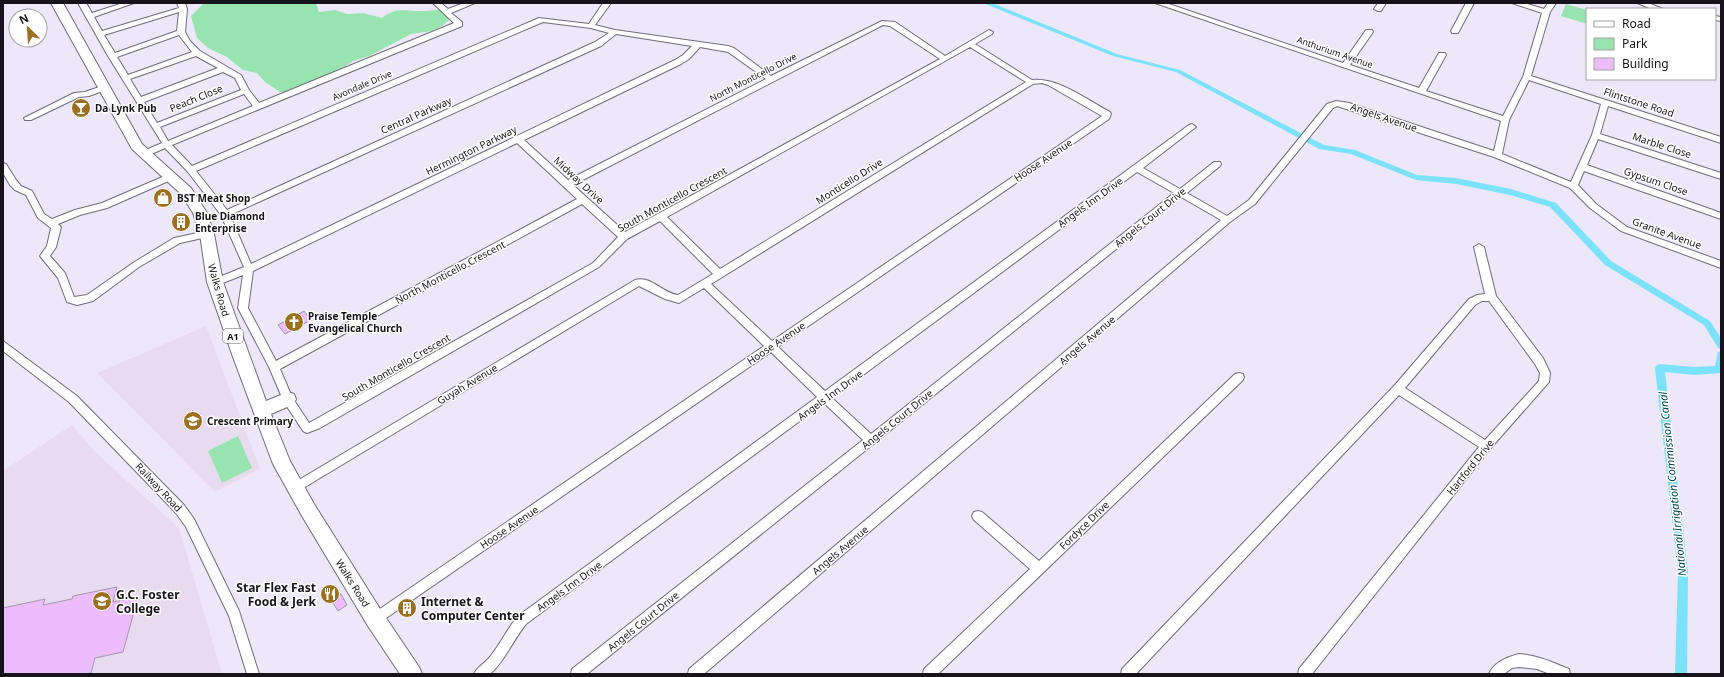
<svg xmlns="http://www.w3.org/2000/svg" width="1724" height="677" viewBox="0 0 1724 677" font-family="'Noto Sans',sans-serif">
<rect width="100%" height="100%" fill="#ece8f9"/>
<path fill="#e8dbef" d="M206,326l54,143 -45,23 -118,-119z
M72,425l23,27 84,76 43,146h-219v-203z"/>
<path fill="#97e4ae" d="M204,3h112l3,9 16,-2 12,4 16,-1 19,5c15,-12 24,-6 42,-7 7,0 15,-2 22,-3l3,12 -7,6 -11,5 -20,3 -42,22 -16,5 -21,14 -40,17h-12l-15,-10 -8,-9 -14,-3 -16,-13 -19,-9 -11,-10 -6,-22z
M1566,4l21,6v14l-26,-8z
M238,436l14,32 -30,15 -14,-32z"/>
<g fill="none" stroke-linecap="round" stroke-linejoin="round">
<path fill="#7ce2f9" fill-rule="evenodd" d="M983,3h9l125,51 63,16 144,75 31,5 62,25 39,3 55,11 45,14 55,58 99,60 11,17v11l-3,-1 -14,-23 -99,-60 -55,-58 -40,-12 -54,-11 -40,-4 -65,-26 -32,-5 -143,-77 -63,-16z
M1721,351v22l-27,2 -29,-3 23,200 -1,102h-12l3,-102 -23,-204 2,-3 3,-1 34,3 21,-1 3,-14z"/>
</g>
<path fill="#ecbcfc" stroke="#a298a5" d="M304,311l7,9 -26,14 -7,-9z
M117,587l-4,15 25,-5 -15,55 -28,6 -4,15 -7,1h-81v-66l42,-9 -2,6 29,-6 1,-3z
M332,587l4,8 -9,6 -4,-8z
M341,594l6,11 -9,6 -7,-11z
M411,602l5,8 -11,7 -4,-7z"/>
<g fill="none" stroke-linecap="round" stroke-linejoin="round">
<defs>
<path id="minor" d="M78,3h8l6,10 31,-10h11l-40,14 8,14 77,-23 -2,-5h8l2,6 -2,23 5,9 10,10 41,24 8,15 10,13 195,-80 -21,-20h8l7,6 16,-6h11l-24,10 11,9v4l-290,119 20,21 347,-148 50,6 14,-21h8l-16,22 20,5 113,16 6,2 37,28 111,-55 13,1 50,34 44,-26 4,2 -1,2 -17,10 57,36c26,-3 55,20 78,32l1,2 -2,5 -331,228 47,44 364,-266 3,-1 4,3 -53,41 37,21 34,-27h6l1,2 -1,2 -33,27 40,23 22,-16 78,-96 9,-3 13,2 145,48 7,-30 -346,-118h11l177,60 23,-33h6l1,2 -23,33 69,23 20,-35h6l1,2 -20,36 77,25 20,-39 19,-64 -30,-10h12l20,6 4,-6h8l-6,9 -19,64 190,61v6l-113,-37 -8,28 121,39v6l-123,-40 -11,26 134,48v6l-137,-48 -6,14 18,19 31,23 94,34v7l-100,-37 -31,-23 -20,-20 -76,-31 -157,-51 -4,2 -78,96 -25,18 -526,452h-16l1,-5 532,-449 -40,-23 -594,477h-16l1,-5 291,-229 -39,-37 -298,221c-13,16 -21,37 -36,50h-16c3,-7 10,-10 15,-16 11,-13 18,-29 29,-42l299,-219 -46,-45 -392,271 -4,2 -4,-2 -2,-4 2,-4 393,-269 -60,-58 -25,15 -14,-4 -26,-13 -339,204 -4,2 -4,-2 -2,-3 2,-3 343,-204c15,-5 28,13 43,15l35,-21 -53,-53 -33,18 -28,28 -279,161 -13,5 -4,-2 -19,-29 -15,-35 -31,-59 5,-33 -28,11 -5,-4 2,-2 32,-13 -23,-52 -33,-43 -23,-24 -18,8h-6l-1,-2 1,-2 21,-9 -54,-87zM179,12l-2,19 -62,22 -11,-18zM543,22l48,6 18,5 -14,9 -368,168 -31,-39zM883,25l7,1 50,33 -315,173 -52,-47zM616,34l76,12 -9,9 -8,5 -424,204 -21,-49 371,-169zM179,35l13,17 -64,23 -11,-18zM700,47l28,5 38,27 -198,101 -44,-40 157,-76 8,-5zM970,47l56,35 -306,187 -53,-52zM196,56l22,12 -77,29 -11,-18zM223,72l12,6 6,12 -84,33 -13,-21zM1529,80l72,24 -9,31 -21,47 -69,-28 7,-34zM1042,83l6,2 54,31 -330,225 -61,-57 322,-200zM244,94l9,12 -85,35 -8,-14zM517,143l60,56 -301,162 -28,-53 5,-37zM1137,172l37,21 -303,241 -39,-36zM582,204l36,33 -25,26 -284,160 -17,-26 -12,-28z
M1378,3h8l-5,8h-3l-4,-2z
M1466,3h8l-16,30h-6l-1,-2z
M1637,3h11l15,6h-11z
M1715,16l6,1v4l-6,-1z
M105,85l4,2 -1,2 -19,7 -10,1 -48,23h-6l-1,-2 50,-25 11,-1z
M3,163l3,1 10,16 5,6 11,5 12,23 8,5 23,-9 27,-7 65,-28 3,-1 4,3 -1,2 -66,29 -27,7 -22,9 3,3 -5,20 -6,9 15,17 9,24 13,-2 46,-32 41,-25 33,-7 5,3 -5,3 -27,6 -41,24 -46,34 -16,4 -10,-3 -9,-24 -18,-22 7,-10 4,-18 -13,-10 -12,-23 -11,-5 -5,-5 -7,-12z
M1479,244l5,3 12,49 47,62 7,15 -1,9 -59,67 -178,225h-14l1,-5 180,-222 -80,-52 -263,279h-15l1,-5 272,-283 75,-87 8,-4 8,-1 -11,-47zM1482,301h7l46,63 5,9 -1,8 -54,59 -80,-52 70,-83z
M3,341l74,55 107,109 10,14 45,92 20,63h-12l-18,-58 -43,-89 -10,-14 -107,-111 -66,-51z
M1239,373l4,1 1,3 -1,3 -305,294h-15l1,-5 106,-100 -56,-49 -2,-4 2,-4 4,-1 4,1 57,49 196,-187z
M1519,654c18,1 33,8 50,15l1,5h-20l-13,-5 -18,-2 -7,1 -8,6h-15c5,-12 18,-17 30,-20z"/>
<path id="primary" d="M51,3h12l79,141 49,44 16,25 7,21 9,48 43,119 22,-9 6,2 2,5 -2,5 -23,10 19,47 24,43 68,108 37,55 3,7h-22l-32,-48 -66,-110 -29,-52 -40,-107 -26,-75 -7,-48 -7,-21 -12,-19 -49,-45z"/>
</defs>
<use href="#minor" stroke="#706c7b" stroke-width="2"/>
<use href="#primary" stroke="#706c7b" stroke-width="2"/>
<use href="#minor" fill="#fff" fill-rule="evenodd"/>
<use href="#primary" fill="#fff" fill-rule="evenodd"/>
</g>
<defs>
<symbol id="bar-disc" viewBox="-11 -11 22 22"><circle r="9.5" fill="#9d7020" stroke="#fff"/><path d="M-6-5H6L.8 .8V4.5H3.5V6h-7V4.5H-.8V.8Z" fill="#fff"/></symbol>
<symbol id="shop-disc" viewBox="-11 -11 22 22"><circle r="9.5" fill="#9d7020" stroke="#fff"/><path d="M-5-2.5h2.3a2.7 3.5 0 0 1 5.4 0H5L5.5 6h-11ZM-1.5-2.5h3a1.5 2.3 0 0 0-3 0Z" fill="#fff"/></symbol>
<symbol id="building-disc" viewBox="-11 -11 22 22"><circle r="9.5" fill="#9d7020" stroke="#fff"/><path d="M-4-6H4V6H1V3H-1V6H-4ZM-2.5-4.3h1.7v1.8h-1.7ZM.8-4.3h1.7v1.8H.8ZM-2.5-1h1.7V.8h-1.7ZM.8-1h1.7V.8H.8Z" fill="#fff"/></symbol>
<symbol id="church-disc" viewBox="-11 -11 22 22"><circle r="9.5" fill="#9d7020" stroke="#fff"/><path d="M-1.2-6h2.4v3.5h3.3v2.4h-3.3V6h-2.4V-.1h-3.3v-2.4h3.3Z" fill="#fff"/></symbol>
<symbol id="school-disc" viewBox="-11 -11 22 22"><circle r="9.5" fill="#9d7020" stroke="#fff"/><path d="M0-5L7-2L0 1L-7-2ZM-4 1L0 2.5L4 1V4Q0 6-4 4Z" fill="#fff"/></symbol>
<symbol id="restaurant-disc" viewBox="-11 -11 22 22"><circle r="9.5" fill="#9d7020" stroke="#fff"/><path d="M-5-6h1v4h1v-4h1v4h1v-4h1v5L-1.5 .5V6h-2V.5L-5-1ZM5-6V6H3V1.5H1.5Q1.5-4 5-6Z" fill="#fff"/></symbol>
<symbol id="university-disc" viewBox="-11 -11 22 22"><circle r="9.5" fill="#9d7020" stroke="#fff"/><path d="M0-5L7-2L0 1L-7-2ZM-4 1L0 2.5L4 1V4Q0 6-4 4Z" fill="#fff"/></symbol>
</defs>
<g fill-rule="evenodd">
<use href="#bar-disc" x="70" y="97" width="22" height="22"/>
<use href="#shop-disc" x="152" y="187" width="22" height="22"/>
<use href="#building-disc" x="170" y="211" width="22" height="22"/>
<use href="#church-disc" x="283" y="311" width="22" height="22"/>
<use href="#school-disc" x="182" y="410" width="22" height="22"/>
<use href="#restaurant-disc" x="319" y="583" width="22" height="22"/>
<use href="#university-disc" x="91" y="590" width="22" height="22"/>
<use href="#building-disc" x="396" y="597" width="22" height="22"/>
</g>
<g text-anchor="middle" dominant-baseline="central" stroke-width="3" stroke-linejoin="round" paint-order="stroke">
<g font-size="9" fill="#16141a" stroke="#fff">
<text transform="translate(1335 52) rotate(19)">Anthurium Avenue</text>
<text transform="translate(753 77) rotate(-27)">North Monticello Drive</text>
<text transform="translate(362 85) rotate(-23)">Avondale Drive</text>
</g>
<rect fill="#fff" stroke="#5c5a5f" stroke-width="1" x="223" y="329" width="20" height="14" rx="3"/>
<g font-size="9" font-weight="bold" fill="#16141a">
<text x="233" y="336">A1</text>
</g>
<g font-size="10" fill="#16141a" stroke="#fff">
<text transform="translate(196 98) rotate(-22)">Peach Close</text>
<text transform="translate(1639 102) rotate(18)">Flintstone Road</text>
<text transform="translate(416 115) rotate(-24)">Central Parkway</text>
<text transform="translate(1384 117) rotate(19)">Angels Avenue</text>
<text transform="translate(1662 145) rotate(18)">Marble Close</text>
<text transform="translate(471 150) rotate(-26)">Hermington Parkway</text>
<text transform="translate(1043 160) rotate(-34)">Hoose Avenue</text>
<text transform="translate(579 180) rotate(43)">Midway Drive</text>
<text transform="translate(849 181) rotate(-32)">Monticello Drive</text>
<text transform="translate(1656 181) rotate(19)">Gypsum Close</text>
<text transform="translate(672 199) rotate(-29)">South Monticello Crescent</text>
<text transform="translate(1090 202) rotate(-36)">Angels Inn Drive</text>
<text transform="translate(1150 217) rotate(-39)">Angels Court Drive</text>
<text transform="translate(1667 233) rotate(20)">Granite Avenue</text>
<text transform="translate(450 272) rotate(-28)">North Monticello Crescent</text>
<text transform="translate(219 290) rotate(74)">Walks Road</text>
<text transform="translate(1087 340) rotate(-40)">Angels Avenue</text>
<text transform="translate(776 343) rotate(-34)">Hoose Avenue</text>
<text transform="translate(396 367) rotate(-30)">South Monticello Crescent</text>
<text transform="translate(467 384) rotate(-31)">Guyah Avenue</text>
<text transform="translate(830 395) rotate(-36)">Angels Inn Drive</text>
<text transform="translate(897 419) rotate(-39)">Angels Court Drive</text>
<text transform="translate(1470 467) rotate(-51)">Hartford Drive</text>
<text transform="translate(159 487) rotate(47)">Railway Road</text>
<text transform="translate(1084 525) rotate(-44)">Fordyce Drive</text>
<text transform="translate(509 527) rotate(-34)">Hoose Avenue</text>
<text transform="translate(840 550) rotate(-40)">Angels Avenue</text>
<text transform="translate(353 583) rotate(58)">Walks Road</text>
<text transform="translate(569 586) rotate(-36)">Angels Inn Drive</text>
<text transform="translate(643 621) rotate(-39)">Angels Court Drive</text>
</g>
<g font-size="10" font-weight="bold" fill="#16141a" stroke="#fff" text-anchor="start">
<text x="95" y="108">Da Lynk Pub</text>
<text x="177" y="198">BST Meat Shop</text>
<text x="195" y="216">Blue Diamond<tspan x="195" dy="12">Enterprise</tspan></text>
<text x="308" y="316">Praise Temple<tspan x="308" dy="12">Evangelical Church</tspan></text>
<text x="207" y="421">Crescent Primary</text>
</g>
<g font-size="11" font-style="italic" fill="#034551" stroke="#fff">
<text transform="translate(1672 484) rotate(-96)">National Irrigation Commission Canal</text>
</g>
<g font-size="12" font-weight="bold" fill="#16141a" stroke="#fff" text-anchor="start">
<text x="316" y="587" text-anchor="end">Star Flex Fast<tspan x="316" dy="14">Food &amp; Jerk</tspan></text>
<text x="116" y="594">G.C. Foster<tspan x="116" dy="14">College</tspan></text>
<text x="421" y="601">Internet &amp;<tspan x="421" dy="14">Computer Center</tspan></text>
</g>
</g>
<rect width="1724" height="677" fill="none" stroke="#16141a" stroke-width="8"/>
<rect x="1586" y="8" width="130" height="72" fill="#ffffff" stroke="#a2a1a3"/>
<rect x="1594" y="21" width="20" height="6" fill="#ffffff" stroke="#a2a1a3"/>
<text x="1622" y="28" font-size="12" fill="#16141a">Road</text>
<rect x="1594" y="38" width="20" height="12" fill="#97e4ae" stroke="#a2a1a3"/>
<text x="1622" y="48" font-size="12" fill="#16141a">Park</text>
<rect x="1594" y="58" width="20" height="12" fill="#ecbcfc" stroke="#a2a1a3"/>
<text x="1622" y="68" font-size="12" fill="#16141a">Building</text>
<g transform="translate(28 28) rotate(335)"><circle r="19" fill="#ffffff" stroke="#a2a1a3"/>
<path d="M0-3L7 15L0 10L-7 15Z" fill="#9d7020"/>
<text y="-6" font-size="11" font-weight="bold" text-anchor="middle" fill="#16141a">N</text>
</g>
</svg>
